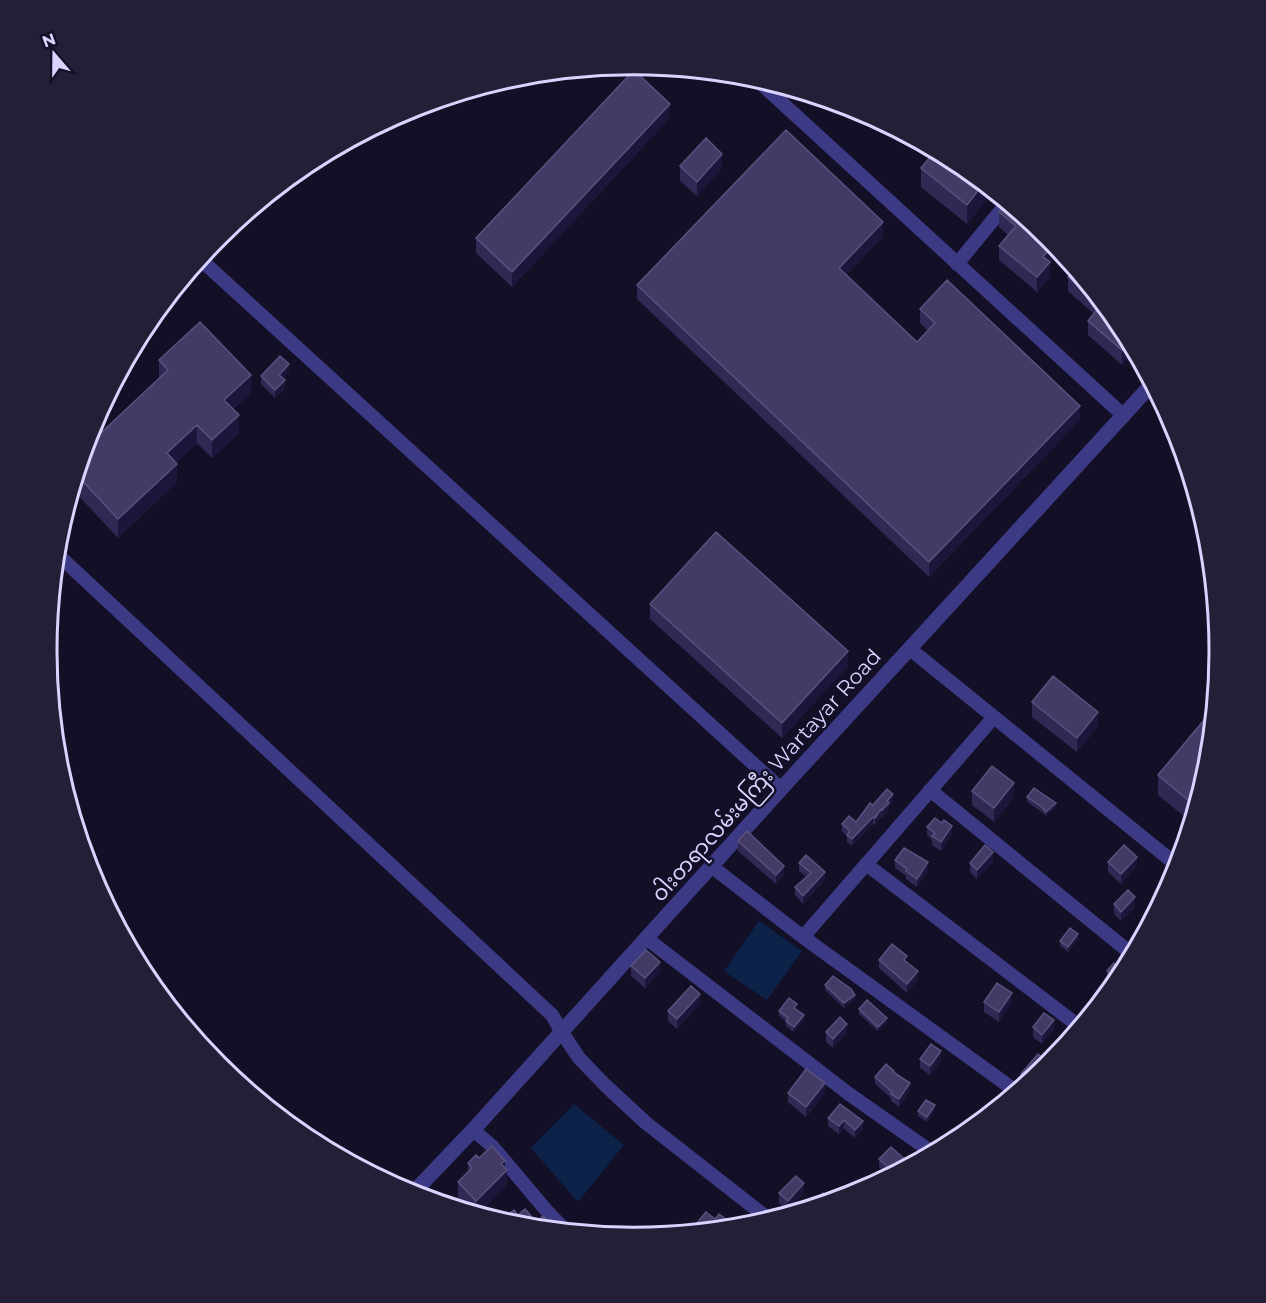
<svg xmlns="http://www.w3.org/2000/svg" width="1266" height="1303" viewBox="0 0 1266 1303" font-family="Montserrat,'Noto Sans Myanmar',sans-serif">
<rect width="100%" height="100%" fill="#130f26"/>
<path fill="#0c2248" d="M759,921l43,30 -35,49 -43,-29z
M574,1104l50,41 -46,57 -47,-54z"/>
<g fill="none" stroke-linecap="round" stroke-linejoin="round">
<path stroke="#3d3a85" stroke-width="14" d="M756,79l368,337
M200,259l581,530
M957,264l50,-61
M56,553l496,462 9,16 18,27 26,27 41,38 124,97
M910,649l268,217
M930,790l203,165
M866,864l214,163
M711,866l92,71 214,155
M803,937l191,-220
M646,938l203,156 84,59
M473,1130l19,16 54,64 21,22"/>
<path stroke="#3d3a85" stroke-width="15" d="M412,1194l61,-64 308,-341 371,-405"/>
</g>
<path fill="#312854" d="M670,118l-158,169 -36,-34v-15z
M925,146l34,18 41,34 -9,-5 -24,31 -46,-37v-19l12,-15 -8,-4z
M680,166l42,2 -25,28 -17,-15z
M999,212l49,25 12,15 -10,12v13l-13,15 -38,-32v-14l9,-11 -9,-8z
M883,237l-37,38 71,67 11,-11 -8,-8v-14l160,111 -151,157 -292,-278v-14z
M1075,270l46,56 13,25 -12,14 -34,-30v-14l6,-7 -26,-23v-14z
M159,360l92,33 -18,16 6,24 -27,25 -15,-15 -21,20 1,19 -59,56 -43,-46 -5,4 15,-48 74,-70z
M289,372l-6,7 2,9 -10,10 -14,-14v-8z
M650,604l198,62 -66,72 -132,-119z
M1032,702l66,24 -21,26 -45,-35z
M1208,766l-17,56 -33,-27v-20z
M972,791l42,6 -20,25 -22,-17z
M1027,797l29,11 -10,8 -4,-4 -15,-10z
M893,801l-4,5v4l-7,8 -1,-1 -6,8 -2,-1 -21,22 -5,-4v-6l-5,-5v-7l14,-2 17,-17z
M927,827l25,7 -11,17 -9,-6v-5l-5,-5z
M738,841l46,34 -8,9 -38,-33z
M895,860l33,10 -11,17 -11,-8v-3l-11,-8z
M993,862l-16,17 -7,-7v-9z
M1108,862l29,4 -16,18 -13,-12z
M799,863l26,17 -22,24 -8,-9v-8l11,-10 -7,-6z
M1173,880l-16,29v-12z
M1114,904l21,3 -14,14 -7,-7z
M1078,939l-10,13 -8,-6v-5z
M879,960l28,2 11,17 -11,14 -28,-25z
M631,966l29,6 -15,16 -14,-12z
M1107,971l15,3 -7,9 -8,-7z
M825,985l30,15 -11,8 -19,-18z
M984,1002h28l-13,20 -15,-10z
M700,1004l-23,25 -9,-8v-10z
M796,1009l8,11 -10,12 -8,-6v-5l-7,-5v-5z
M859,1009l28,14 -9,8 -19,-17z
M1033,1027l21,2 -12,15 -9,-7z
M826,1032l21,1 -14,15 -7,-6z
M920,1059l21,2 -11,14 -10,-7z
M1047,1066l-23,20 -3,-2v-10z
M894,1073l16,18 -11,16 -8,-6v-3l-16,-14v-7z
M788,1093h37l-19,24 -18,-15z
M1003,1103l-14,12v-7z
M840,1104l23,25 -8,9 -11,-9 -5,5 -11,-8v-8z
M935,1110l-8,12 -9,-6v-5z
M479,1158l28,27 -29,29 -4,-1 -16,-16v-15l10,-9v-10z
M879,1159l29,7 -15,8 -2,-1 -3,2 -9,-8z
M779,1193h25l-16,18 -9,-8z
M715,1219l13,10 -31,2v-8z"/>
<path fill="#1d163a" d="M670,104v14l-158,169v-15z
M722,154v14l-25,28v-14z
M983,184l8,6v3l-24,31v-19z
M883,222v15l-44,46v-15z
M1054,244l6,8 -10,12v13l-13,15v-15l6,-20z
M1129,342l5,9 -12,14v-15z
M289,364v8l-10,11v-8z
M251,375v18l-27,25v-18z
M285,380v8l-10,10v-8z
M1080,406v14l-151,157v-15z
M239,415v18l-27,25v-18z
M197,425v18l-30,29v-19z
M177,464v18l-59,56v-19z
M75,481v11l-5,4z
M848,651v15l-66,72v-15z
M1098,712v14l-21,26v-14z
M1014,783v14l-20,25v-14z
M893,794v7l-4,5v4l-7,8v-8z
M1056,803v5l-10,8v-4z
M881,809v8l-6,8v-7z
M873,817v7l-21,22v-7z
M952,826v8l-11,17v-9z
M993,852v10l-16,17v-9z
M1137,857v9l-16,18v-10z
M928,862v8l-11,17v-8z
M784,866v9l-8,9v-9z
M825,872v8l-22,24v-8z
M1135,897v10l-14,14v-9z
M1078,934v5l-10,13v-5z
M660,962v10l-15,16v-10z
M1122,969v5l-7,9v-5z
M918,971v8l-11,14v-9z
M1012,993v9l-13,20v-10z
M700,994v10l-23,25v-10z
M855,995v5l-11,8v-5z
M804,1015v5l-10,12v-5z
M887,1018v5l-9,8v-4z
M1054,1020v9l-12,15v-9z
M847,1024v9l-14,15v-9z
M941,1051v10l-11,14v-9z
M825,1083v10l-19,24v-10z
M910,1083v8l-11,16v-8z
M935,1105v5l-8,12v-5z
M844,1120v9l-5,5v-8z
M863,1121v8l-8,9v-8z
M505,1161v12l2,-3v15l-29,29h-2v-13l25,-37z
M891,1165v8l-3,2v-8z
M804,1183v10l-16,18v-10z
M728,1221v8h-6z"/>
<path fill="#433a66" stroke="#5a527e" stroke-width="1.5" d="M634,70l36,34 -158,168 -36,-34z
M786,130l97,92 -44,46 78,74 18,-19 -15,-14 27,-29 133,126 -151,156 -292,-277z
M706,138l16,16 -25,28 -17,-16z
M935,151l24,13 24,20 -16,21 -46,-37z
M1007,203l41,34 6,7 -11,13 7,5 -13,15 -38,-31 17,-20 -17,-14z
M1075,270l46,56 8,16 -7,8 -34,-29 13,-16 -33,-28z
M200,322l51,53 -27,25 15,15 -27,25 -15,-15 -30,28 10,11 -59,55 -41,-44 8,-27 83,-78 -9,-10z
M280,356l9,8 -10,11 6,5 -10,10 -14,-14z
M716,532l132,119 -66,72 -132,-119z
M1053,676l45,36 -21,26 -45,-36z
M1214,708l-6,58 -12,41 -38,-32z
M992,766l22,17 -20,25 -22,-17z
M1034,788l22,15 -10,9 -4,-5 -15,-10z
M887,789l6,5 -6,7 2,2 -7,7 -1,-1 -6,9 -2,-1 -21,22 -5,-4 3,-4 -8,-7 7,-8 7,6 14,-19 3,2z
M935,818l7,5 2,-3 8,6 -11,16 -9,-6 3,-3 -8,-6z
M747,831l37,35 -8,9 -38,-34z
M985,845l8,7 -16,18 -7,-7z
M1124,845l13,12 -16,17 -13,-12z
M904,848l24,14 -11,17 -11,-8 1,-2 -12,-9z
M806,855l19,17 -22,24 -8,-9 16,-14 -12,-10z
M1173,880l-12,21 -4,-4z
M1128,890l7,7 -14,15 -7,-8z
M1070,928l8,6 -10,13 -8,-6z
M892,944l15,12 -3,4 14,11 -11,13 -28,-24z
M646,950l14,12 -15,16 -14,-12z
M1114,963l8,6 -7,9 -8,-7z
M833,976l18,13 4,6 -11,8 -19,-18z
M997,983l15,10 -13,19 -15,-10z
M691,986l9,8 -23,25 -9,-8z
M789,998l8,6 -3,4 10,7 -10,12 -8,-6 2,-3 -9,-7z
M867,1000l20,18 -9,9 -19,-18z
M1044,1013l10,7 -12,15 -9,-8z
M840,1017l7,7 -14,15 -7,-7z
M931,1044l10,7 -11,15 -10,-7z
M1038,1054l12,9 -21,18 -8,-7z
M886,1064l8,7 -1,1 17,11 -11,16 -8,-5 1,-2 -17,-15z
M806,1069l19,14 -19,24 -18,-14z
M996,1098l7,5 -10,8 -4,-3z
M926,1100l9,5 -8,12 -9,-6z
M840,1104l23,17 -8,9 -11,-10 -5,6 -11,-8z
M492,1146l13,15 -4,3 6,6 -31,31 -18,-19 14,-14 -4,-5 8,-8 3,3z
M891,1147l17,15 -5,7 -4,2 -8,-6 -3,2 -9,-8z
M796,1176l8,7 -16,18 -9,-8z
M823,1193l9,8 -21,6z
M525,1209l11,13 7,-6 10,10 -4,4 -31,-3 -18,-6 14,-11 4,5z
M489,1211l7,7 -1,2 -11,-4z
M706,1212l9,7 4,-5 9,7 -6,8 -15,2 -10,-8z"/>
<g text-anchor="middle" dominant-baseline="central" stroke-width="5" stroke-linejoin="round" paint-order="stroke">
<g font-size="21" fill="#d9d4ff" stroke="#130f26">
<text transform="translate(766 775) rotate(-48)">ဝါးတရာလမ်းမကြီး Wartayar Road</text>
</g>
</g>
<path d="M0 0H1266V1303H0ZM57 651a576 576 0 1 1 1152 0a576 576 0 1 1-1152 0Z" fill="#231f37" fill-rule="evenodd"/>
<path fill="none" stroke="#d9d4ff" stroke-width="3" d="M57 651a576 576 0 1 1 1152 0a576 576 0 1 1-1152 0Z"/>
<g transform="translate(54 54) rotate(340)" stroke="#130f26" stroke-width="4.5" paint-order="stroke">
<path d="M0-4.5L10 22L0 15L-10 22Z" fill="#d9d4ff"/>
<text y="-9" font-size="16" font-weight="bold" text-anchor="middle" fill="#d9d4ff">N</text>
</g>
</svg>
